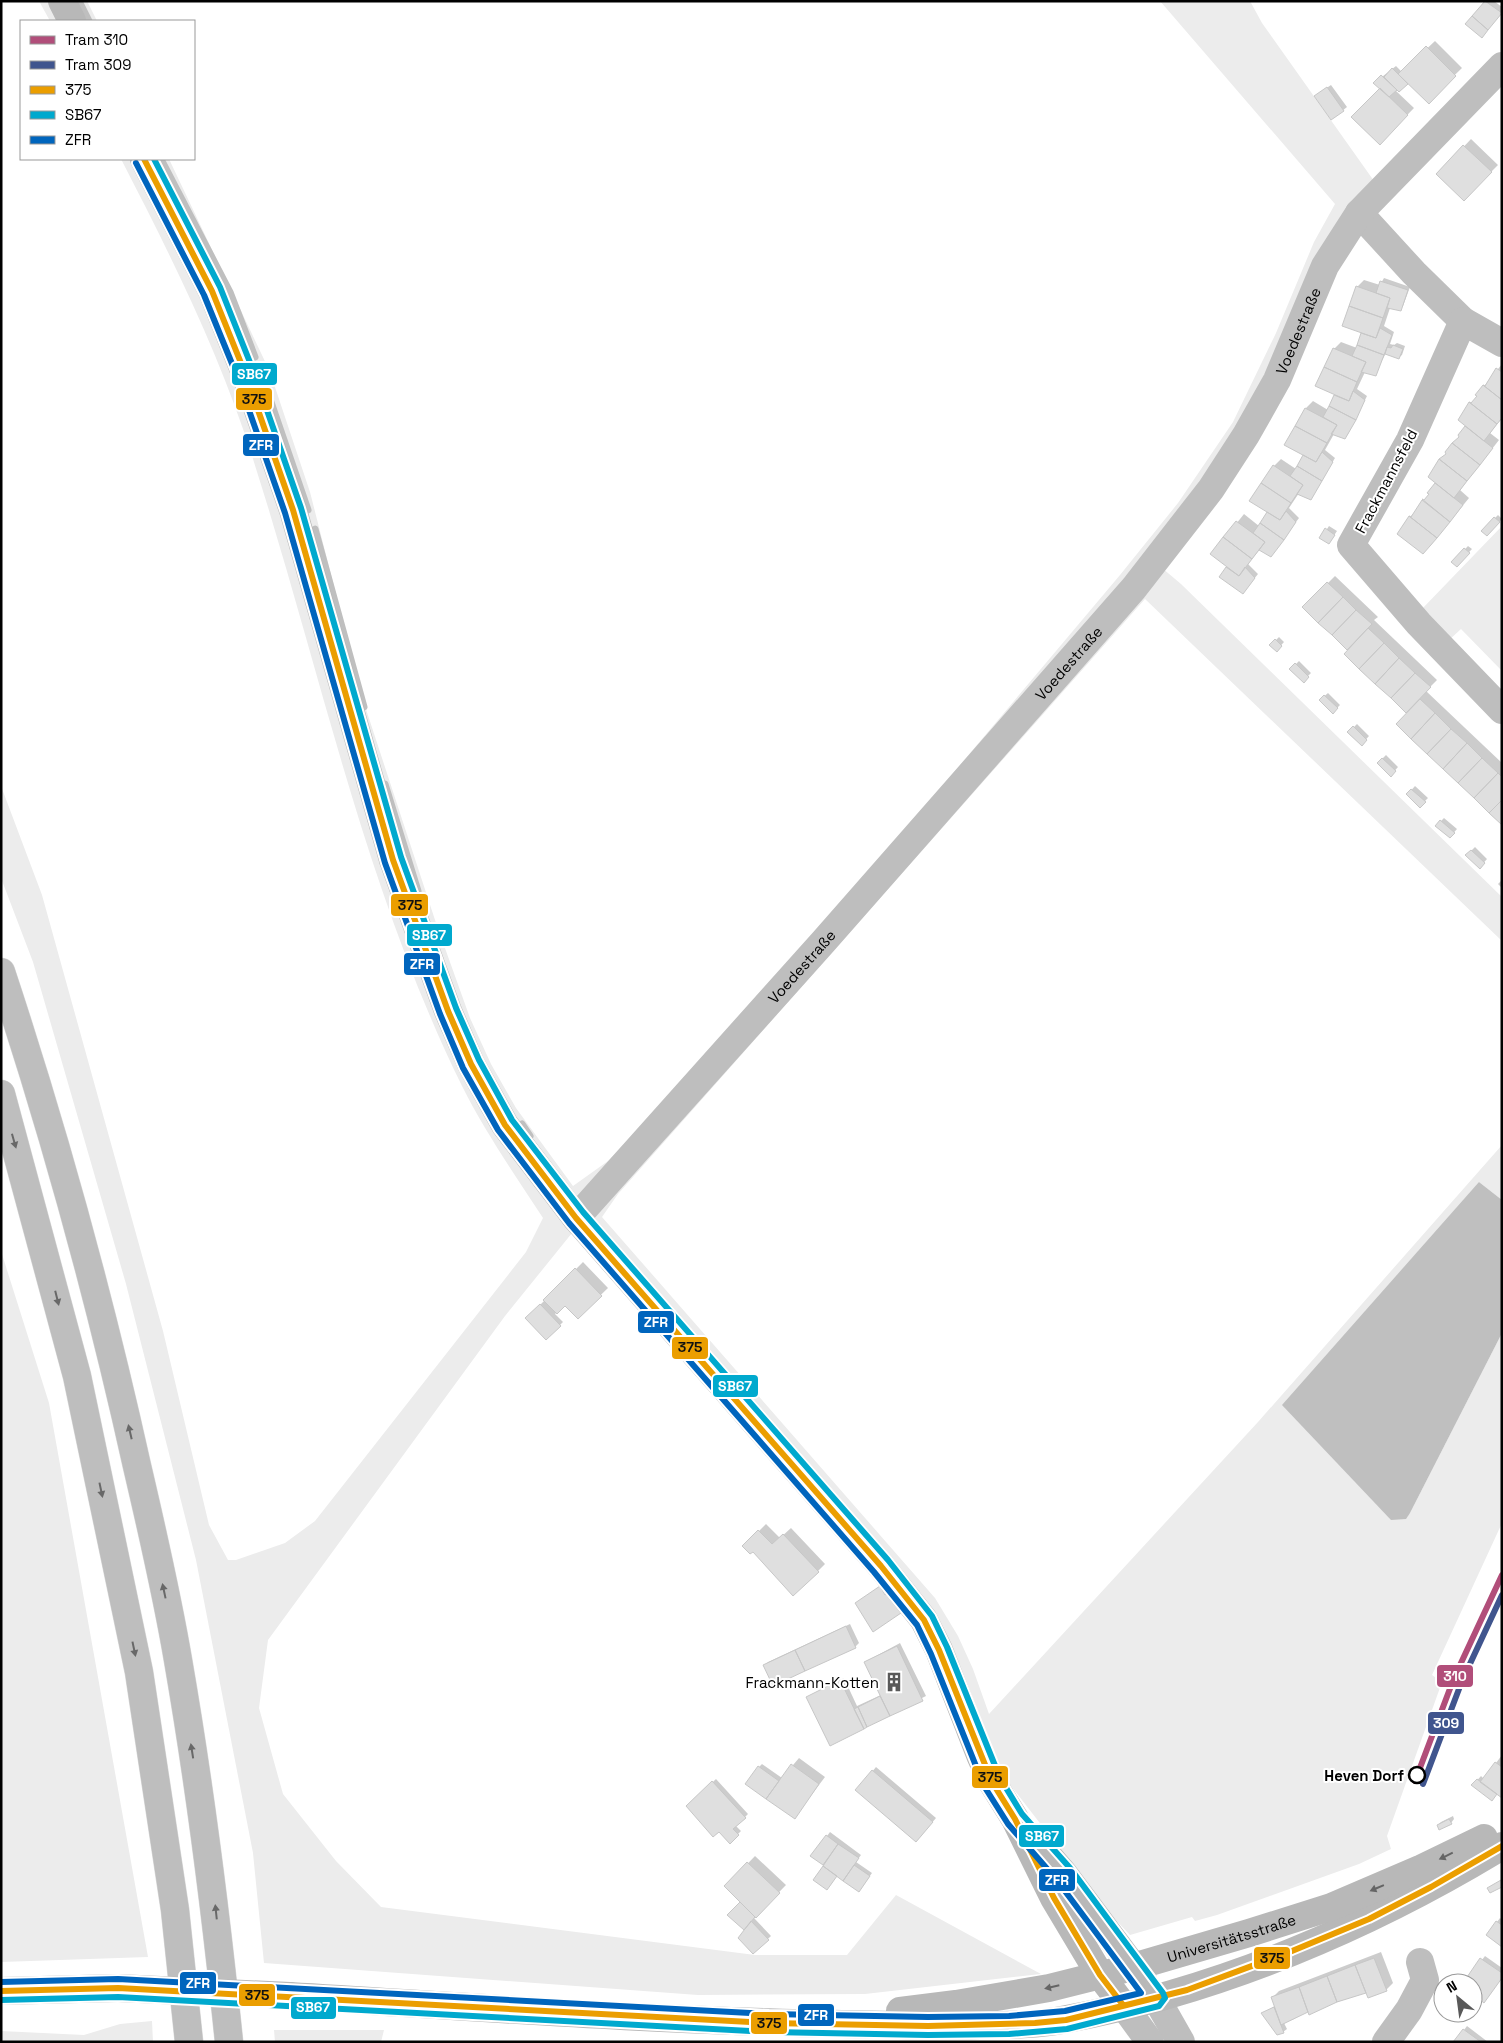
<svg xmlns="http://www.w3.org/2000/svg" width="1503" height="2043" viewBox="0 0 1503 2043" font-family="'Space Grotesk',sans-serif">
<rect width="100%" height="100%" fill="#fff"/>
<path fill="#ececec" d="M39,1h48l10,20h-47z
M1160,1h90l12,22 112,158 -163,293 -62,83 32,27 321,313v44l-357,-342 -527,595 -16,23 333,381 23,38 15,33 16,45 269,-292 244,-277v55l-23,-18 -69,331 92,-180v190l-70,152 10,7 -55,154 4,13 -32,15 -142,51 -22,6 -3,-4 -62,18 -19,-20 -110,-142 -57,-86 -45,-84 -327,-370 -67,83 -237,324 -9,68 24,86 53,67 45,46 374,48h92l49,-60 145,79 -176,20 -167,1 -434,-32 -11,-110 -57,-293 -70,-276 -93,-322 -32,-84v-92l41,109 121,436 46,194 19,35h8l49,-17 30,-22 211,-269 17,-34c-28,-43 -58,-86 -81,-132 -98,-199 -142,-418 -209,-627 -33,-105 -82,-203 -132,-300h48l101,213 40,120 53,208 73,223 34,95 21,46 25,44 57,78 35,-25 49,-52 234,-262 229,-272 58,-72 55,-81 43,-89 38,-91 21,-38z
M1502,526v145l-41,-42 -13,12 -27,-31z
M1,1251l48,152 99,554 -147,5z
M152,2021l1,21h-152v-11l83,4 36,-11z
M274,2030h110l-3,12h-106z"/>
<path fill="#bfbfbf" d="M1479,1182l23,18v133l-92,180 -4,6 -15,1 -109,-115z"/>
<path fill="#0003" d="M1486,1h8l8,6v6l-35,11z
M1435,41l27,27 -34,33 -20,-19 -9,8 -2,-2 -2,2 19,18 -34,35 2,-54 -4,-9 18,-14 6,6z
M1331,85l16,22 -15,12 -13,-26z
M1471,139l27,26 -34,34 -26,-25z
M1384,278l26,9 -7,19 -3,3 -10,-1 -6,18 10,6 -4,12 4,1 3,-2 8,3 -3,9 -4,3 -12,-5 -11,21 -10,-2 -8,17 10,7 -19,38 -3,3 -11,-3 -9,16 10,8 -22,37 -14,-2 -10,15 10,10 -25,34 -14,-3 -12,15 10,10 -12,15 -25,-12 7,-11 -16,-12 32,-40 15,12 10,-14 5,-46 7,-7 15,10 8,-14 2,-47 7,-7 15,9 9,-15 -3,-46 7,-7 16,6 7,-16 -7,-45 7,-7 16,5z
M1502,364v54l-12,15 9,7 -39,50 9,8 -39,48 -27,-21 28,-31 -2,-1 8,-10 11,-29 19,-28 12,-30 -2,-1z
M1498,515l4,4 -15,16 -5,-4z
M1329,526l8,5 -6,9 -10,-2z
M1468,546l4,3 -15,16 -4,-3z
M1335,576l43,41 -4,3 63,60 -11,11 76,72v60l-94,-110 -63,-59 4,-4 -45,-43z
M1279,637l5,5 -7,8 -6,-5z
M1299,661l12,12 -8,8 -12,-12z
M1328,693l12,12 -7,7 -13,-12z
M1357,724l12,12 -7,8 -13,-12z
M1386,755l12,12 -7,8 -13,-12z
M1415,786l13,12 -8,8 -12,-12z
M1444,818l13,11 -7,8 -13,-12z
M1475,847l12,12 -7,8 -13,-12z
M1502,880v8l-4,-4z
M583,1262l25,26 -30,29 -13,-13 -10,10 8,8 -17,17 -19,-21z
M766,1524l14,14 11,-10 34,36 -7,7 -74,-25z
M850,1624l9,19 -4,4 -82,38 -9,-19 4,-4z
M900,1643l26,53 -96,48 -22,-47 36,-19 13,28 24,-11 -16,-33z
M1502,1755v41l-29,-11 8,-9 3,3z
M799,1758l26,19 -31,41 -35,-51 3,-3 20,14z
M876,1767l60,51 -17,20 -62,-48z
M716,1779l32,35 -12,12 5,5 -11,11 -11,-12 -31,-24z
M1453,1816l1,3 -3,4 -11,5 -2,-3 3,-3z
M830,1832l31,23 -5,7 16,11 -10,14 -25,-12 -25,-19z
M755,1856l31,29 -32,33 17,18 -18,17 -11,-51 -16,-16z
M1500,1918l2,2v25l-15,-10z
M1381,1952l12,31 -7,7 -19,2 -67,22 -6,5 -10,4 3,6 -4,3 -20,-19 12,-7 -3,-8 7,-7z
M1485,1956l17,12v10l-29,15v-10h-9z
M1467,2026l21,16h-33z"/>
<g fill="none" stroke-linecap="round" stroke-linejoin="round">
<path stroke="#bfbfbf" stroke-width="7" d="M79,1l10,20
M161,159l69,133 25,65
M262,376l46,134
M315,529l49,178
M385,784l33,107
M522,1124l8,12"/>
</g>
<path fill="#dfdfdf" stroke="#c7c7c7" d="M1485,1l17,12 -14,17 -16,-14z
M1472,16l16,14 -6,8 -17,-14z
M1426,46l30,30 -27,28 -31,-30z
M1392,68l16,16 -9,8 -15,-15z
M1381,75l16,15 -8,7 -16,-14z
M1327,87l17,24 -13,9 -17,-24z
M1380,88l28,27 -28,30 -29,-28z
M1463,145l29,27 -28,29 -28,-27z
M1380,281l28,9 -7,21 -14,-3 3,-10 -14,-5z
M1356,286l34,12 -7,20 -34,-12z
M1349,306l34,12 -7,20 -34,-12z
M1380,328l12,7 -8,20 -27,-10 4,-12 15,5z
M1357,345l27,10 -8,21 -15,-4 5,-10 -14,-6z
M1393,345l10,4 -4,10 -14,-5 2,-7 4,1z
M1333,348l33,14 -9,20 -33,-15z
M1324,367l33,15 -8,19 -34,-15z
M1496,368l6,4v28l-19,-15 2,1z
M1483,385l19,15v18l-5,6 -28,-22 2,1 6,-7 -2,-1z
M1353,391l12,9 -9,20 -27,-14 5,-11 15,6z
M1469,402l28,22 -13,17 -26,-21z
M1329,406l27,14 -11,19 -14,-5 6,-9 -14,-8z
M1305,408l32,17 -10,18 -32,-17z
M1295,426l32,17 -11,19 -32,-17z
M1465,426l28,22 -13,17 -28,-22 7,-6 -1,-2z
M1452,443l28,22 -13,16 -28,-22 7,-5 -1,-2z
M1322,452l11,10 -11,19 -25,-15 6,-11 13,7z
M1439,459l28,22 -13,17 -26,-21z
M1273,465l30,20 -12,18 -30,-20z
M1297,466l25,15 -11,19 -14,-6 6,-9 -13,-9z
M1261,483l30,20 -11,17 -31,-19z
M1435,483l28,22 -13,17 -28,-23 2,1 5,-6 -2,-1z
M1422,500l28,22 -13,16 -28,-22 2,1z
M1286,511l10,11 -12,18 -24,-17 7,-11 13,8z
M1409,516l28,22 -14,16 -26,-20z
M1494,517l6,5 -13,14 -6,-5z
M1236,521l29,21 -13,17 -29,-22z
M1260,523l24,17 -13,17 -12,-7 6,-8 -12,-9z
M1325,528l10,7 -6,9 -10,-6z
M1223,537l29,22 -13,17 -29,-22z
M1464,548l6,5 -13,14 -6,-5z
M1226,567l13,9 6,-9 10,11 -12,16 -24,-17z
M1327,582l16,15 -25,26 -16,-16z
M1343,597l13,13 -24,25 -14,-12z
M1356,610l16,14 -25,26 -15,-15z
M1368,628l16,15 -25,26 -15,-15z
M1275,639l7,7 -5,6 -8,-7z
M1384,643l15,15 -24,26 -16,-15z
M1399,658l16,15 -24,25 -16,-14z
M1295,663l14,14 -5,6 -15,-14z
M1415,673l16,14 -25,26 -15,-15z
M1324,695l14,13 -5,6 -14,-14z
M1420,699l15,14 -24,26 -15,-15z
M1435,713l16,16 -24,25 -16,-15z
M1353,726l14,14 -5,6 -15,-14z
M1451,729l16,14 -24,26 -16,-15z
M1467,743l15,15 -24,25 -15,-14z
M1382,758l14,13 -5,6 -14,-14z
M1482,758l16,15 -24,25 -16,-15z
M1498,773l4,4v23l-13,13 -15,-15z
M1411,789l15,13 -6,6 -14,-14z
M1502,800v25l-13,-12z
M1440,820l15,13 -5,5 -15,-12z
M1471,850l14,13 -5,6 -15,-14z
M575,1268l27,28 -24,23 -13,-13 -8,8 -14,-14z
M540,1304l21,22 -15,14 -21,-22z
M758,1530l14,14 11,-10 36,38 -26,24 -40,-44 -3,2 -8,-8z
M880,1586l5,9 3,-2 13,20 -28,19 -18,-29z
M846,1626l10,22 -51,23 -10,-21z
M897,1646l26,55 -33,15 -26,-54z
M795,1650l10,21 -32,15 -10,-21z
M840,1680l24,49 -34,17 -24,-49z
M880,1696l10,20 -23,11 -9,-20z
M858,1707l9,20 -3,2 -10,-20z
M1495,1762l7,5v31l-22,-16z
M791,1764l28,20 -24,35 -29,-20z
M758,1766l21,15 -13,18 -21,-15z
M872,1770l61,52 -17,20 -61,-52z
M1477,1779l20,15 -5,7 -21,-16z
M712,1781l34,37 -13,11 6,6 -9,9 -11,-12 -6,5 -27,-31z
M1449,1819l3,5 -13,6 -2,-5z
M826,1835l12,9 -15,21 -13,-9z
M838,1844l21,14 -16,23 -20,-15z
M747,1862l33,31 -24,25 -32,-32z
M854,1865l16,11 -11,16 -16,-11z
M823,1866l14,10 -10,14 -14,-10z
M1501,1880l1,7 -12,6 -3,-5z
M740,1902l15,15 -11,13 -17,-15z
M751,1921l18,19 -16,14 -15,-16z
M1496,1921l6,4v22l-16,-12z
M1374,1958l13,33 -19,7 -13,-33z
M1480,1958l22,15v5l-18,25 -11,-9v-11h-10z
M1355,1965l11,28 -29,9 -10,-26z
M1327,1976l10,26 -28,13 -10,-28z
M1299,1987l9,25 -27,13 -10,-28z
M1274,2007l10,26 -7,2 -16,-22z
M1463,2029l18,13h-28z"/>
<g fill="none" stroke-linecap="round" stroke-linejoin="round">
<defs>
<path id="highway" d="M1,972c54,163 99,327 136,494 15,64 30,129 41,194 22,127 38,254 51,382
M1,1094l76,282 62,296 36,238 14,132"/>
</defs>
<use href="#highway" stroke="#dbdbdb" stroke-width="29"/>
<g stroke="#bebebe" stroke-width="28">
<path d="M1359,213l55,60 49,48"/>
<path d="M1502,343l-39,-22 -53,119 -59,105 68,79 83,86"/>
<path id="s1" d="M576,1218l248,-277 310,-353 77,-99 35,-54 31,-55 48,-114 34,-53 143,-147"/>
<path d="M1156,1998l25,44"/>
<path d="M1123,2005l27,37"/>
<path d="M1386,2042l23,-32 16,-30 -5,-18"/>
</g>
<g stroke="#b8b8b8" stroke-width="28">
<path d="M62,1l10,20"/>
<path d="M144,159l68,132 33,82 48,137 100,350 55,151 23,53 34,61 71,93 305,348 43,54 15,30 41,105 12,27 23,37 39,79 46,77 23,30"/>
<path d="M1038,1844l25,29 80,107"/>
<path d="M1,1991l117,-3"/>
<path d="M290,1996c184,11 368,25 552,28 46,1 92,2 138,1 29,0 58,0 87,-6 153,-29 302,-92 435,-173"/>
<path id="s2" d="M900,2011l56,-7 93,-16 84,-21 116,-34 82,-26 91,-39 62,-30"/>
</g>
<use href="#highway" stroke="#bebebe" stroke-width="28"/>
<path stroke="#b8b8b8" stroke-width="28" d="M118,1988l172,8"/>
<defs>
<path id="bus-1" d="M144,159l68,132 33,82 48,137 100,350 55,151 23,53 34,61 71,93 305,348 43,54 15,30 53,132 23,37 39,79 46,77 23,30
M1,1991l117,-3 651,35 159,3 107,-3 31,-3 121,-30 105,-39 77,-32 62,-32 71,-41"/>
<path id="bus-2" d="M1,2000l117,-3 651,35 159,3 81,-1 58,-5 92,-23 6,-8 -2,-5 -93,-125 -48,-54 -22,-36 -53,-131 -15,-31 -44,-56 -305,-348 -71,-92 -33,-60 -23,-52 -55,-151 -100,-349 -48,-138 -33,-83 -66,-128"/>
<path id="bus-3" d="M1,1982l117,-3 651,35 159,3 81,-1 56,-5 76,-18 -85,-114 -48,-55 -24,-38 -53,-132 -14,-29 -43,-53 -305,-349 -71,-93 -35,-62 -23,-54 -55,-151 -100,-350 -48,-137 -33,-81 -68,-132"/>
</defs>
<use href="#bus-1" stroke="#fff" stroke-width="10"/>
<use href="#bus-2" stroke="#fff" stroke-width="10"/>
<use href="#bus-3" stroke="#fff" stroke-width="10"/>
<use href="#bus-1" stroke="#eb9e00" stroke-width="6"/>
<use href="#bus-2" stroke="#00a9ce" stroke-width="6"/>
<use href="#bus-3" stroke="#0065bd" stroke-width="6"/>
<defs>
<path id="tram-1" d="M1415,1781l39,-103 48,-103"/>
<path id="tram-2" d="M1423,1784l39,-103 40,-86"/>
</defs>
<use href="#tram-1" stroke="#fff" stroke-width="10"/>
<use href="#tram-2" stroke="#fff" stroke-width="10"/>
<use href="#tram-1" stroke="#b14e7a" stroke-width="6"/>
<use href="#tram-2" stroke="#40558e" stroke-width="6"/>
</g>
<defs><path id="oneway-solid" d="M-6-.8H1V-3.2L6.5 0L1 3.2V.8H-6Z" transform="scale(1.25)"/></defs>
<g fill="#686868">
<use href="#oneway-solid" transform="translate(14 1141) rotate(74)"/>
<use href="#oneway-solid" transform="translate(57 1298) rotate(76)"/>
<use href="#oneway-solid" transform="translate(130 1432) rotate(-103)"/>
<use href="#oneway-solid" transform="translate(101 1490) rotate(78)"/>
<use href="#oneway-solid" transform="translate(164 1591) rotate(-102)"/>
<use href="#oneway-solid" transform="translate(134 1649) rotate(78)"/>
<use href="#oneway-solid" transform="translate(192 1751) rotate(-99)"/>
<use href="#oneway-solid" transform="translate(216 1912) rotate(-96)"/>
</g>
<g fill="#656565">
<use href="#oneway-solid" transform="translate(1446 1856) rotate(154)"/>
<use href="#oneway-solid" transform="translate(1377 1888) rotate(157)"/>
<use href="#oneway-solid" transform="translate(1052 1987) rotate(167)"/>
</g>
<defs>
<symbol id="building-bare" viewBox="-9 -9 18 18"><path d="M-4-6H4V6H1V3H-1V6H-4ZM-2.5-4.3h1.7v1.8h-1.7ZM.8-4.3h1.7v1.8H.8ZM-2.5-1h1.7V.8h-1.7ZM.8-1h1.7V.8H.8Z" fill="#595959" stroke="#fff" stroke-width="2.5" paint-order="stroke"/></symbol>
</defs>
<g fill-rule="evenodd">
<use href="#building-bare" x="880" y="1668" width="28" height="28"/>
</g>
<circle fill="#fff" stroke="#000" stroke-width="2.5" cx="1417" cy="1775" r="8"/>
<g text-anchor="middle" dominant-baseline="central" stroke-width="4" stroke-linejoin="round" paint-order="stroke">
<g font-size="15" fill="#000" stroke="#fff">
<text stroke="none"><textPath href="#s1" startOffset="1148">Voedestraße</textPath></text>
<text transform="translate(1386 481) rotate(-62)">Frackmannsfeld</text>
<text stroke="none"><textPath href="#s1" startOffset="742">Voedestraße</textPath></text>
<text stroke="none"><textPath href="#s1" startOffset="338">Voedestraße</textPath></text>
<text stroke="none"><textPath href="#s2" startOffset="340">Universitätsstraße</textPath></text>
</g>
<g font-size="15" fill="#000" stroke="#fff" text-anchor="end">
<text x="879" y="1682">Frackmann-Kotten</text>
</g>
<g font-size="15" font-weight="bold" fill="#000" stroke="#fff" text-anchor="end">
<text x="1404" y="1775">Heven Dorf</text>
</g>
</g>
<g stroke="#fff" stroke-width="2">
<rect x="231" y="362" width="47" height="24" rx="5" fill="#00a9ce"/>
<rect x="235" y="387" width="38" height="24" rx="5" fill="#eb9e00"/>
<rect x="242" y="433" width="38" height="24" rx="5" fill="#0065bd"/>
<rect x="390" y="893" width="39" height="24" rx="5" fill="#eb9e00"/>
<rect x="406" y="923" width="47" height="24" rx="5" fill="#00a9ce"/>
<rect x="403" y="952" width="38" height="24" rx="5" fill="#0065bd"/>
<rect x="637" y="1310" width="38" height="24" rx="5" fill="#0065bd"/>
<rect x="671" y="1336" width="38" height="24" rx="5" fill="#eb9e00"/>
<rect x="712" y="1374" width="47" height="24" rx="5" fill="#00a9ce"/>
<rect x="1436" y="1664" width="38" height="24" rx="5" fill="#b14e7a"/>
<rect x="1427" y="1711" width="38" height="24" rx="5" fill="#40558e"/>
<rect x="971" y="1765" width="38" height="24" rx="5" fill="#eb9e00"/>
<rect x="1018" y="1824" width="47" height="24" rx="5" fill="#00a9ce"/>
<rect x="1038" y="1868" width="38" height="24" rx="5" fill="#0065bd"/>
<rect x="1253" y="1946" width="38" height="24" rx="5" fill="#eb9e00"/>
<rect x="179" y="1971" width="38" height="24" rx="5" fill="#0065bd"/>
<rect x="238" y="1983" width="38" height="24" rx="5" fill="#eb9e00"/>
<rect x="290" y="1996" width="47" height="24" rx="5" fill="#00a9ce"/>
<rect x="797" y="2003" width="38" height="24" rx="5" fill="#0065bd"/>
<rect x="750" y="2011" width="38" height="24" rx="5" fill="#eb9e00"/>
</g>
<g font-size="14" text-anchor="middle" font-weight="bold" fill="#fff">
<text x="254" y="379">SB67</text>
<text x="261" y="450">ZFR</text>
<text x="429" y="940">SB67</text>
<text x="422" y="969">ZFR</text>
<text x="656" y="1327">ZFR</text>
<text x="735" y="1391">SB67</text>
<text x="1455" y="1681">310</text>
<text x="1446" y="1728">309</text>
<text x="1042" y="1841">SB67</text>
<text x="1057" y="1885">ZFR</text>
<text x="198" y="1988">ZFR</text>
<text x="313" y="2012">SB67</text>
<text x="816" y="2020">ZFR</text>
</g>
<g font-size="14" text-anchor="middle" font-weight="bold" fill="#111">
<text x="254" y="404">375</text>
<text x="410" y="910">375</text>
<text x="690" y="1352">375</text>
<text x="990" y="1782">375</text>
<text x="1272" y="1963">375</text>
<text x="257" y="2000">375</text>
<text x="769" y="2028">375</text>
</g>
<rect width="1503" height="2043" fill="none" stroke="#000000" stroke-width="5"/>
<rect x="20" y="20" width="175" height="140" fill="#ffffff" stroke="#999999"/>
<rect x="30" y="36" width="25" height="8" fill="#b14e7a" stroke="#999999"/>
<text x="65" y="45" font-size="15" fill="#000000">Tram 310</text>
<rect x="30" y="61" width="25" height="8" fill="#40558e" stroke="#999999"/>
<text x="65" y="70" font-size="15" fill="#000000">Tram 309</text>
<rect x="30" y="86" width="25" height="8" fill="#eb9e00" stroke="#999999"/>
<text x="65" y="95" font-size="15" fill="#000000">375</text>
<rect x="30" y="111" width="25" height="8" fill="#00a9ce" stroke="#999999"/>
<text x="65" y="120" font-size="15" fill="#000000">SB67</text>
<rect x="30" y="136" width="25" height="8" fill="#0065bd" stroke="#999999"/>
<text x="65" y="145" font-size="15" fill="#000000">ZFR</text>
<g transform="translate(1458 1998) rotate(331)"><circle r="24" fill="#ffffff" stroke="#999999"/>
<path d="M0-4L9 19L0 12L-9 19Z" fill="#595959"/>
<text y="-8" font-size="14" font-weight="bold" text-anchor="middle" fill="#000000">N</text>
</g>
</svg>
